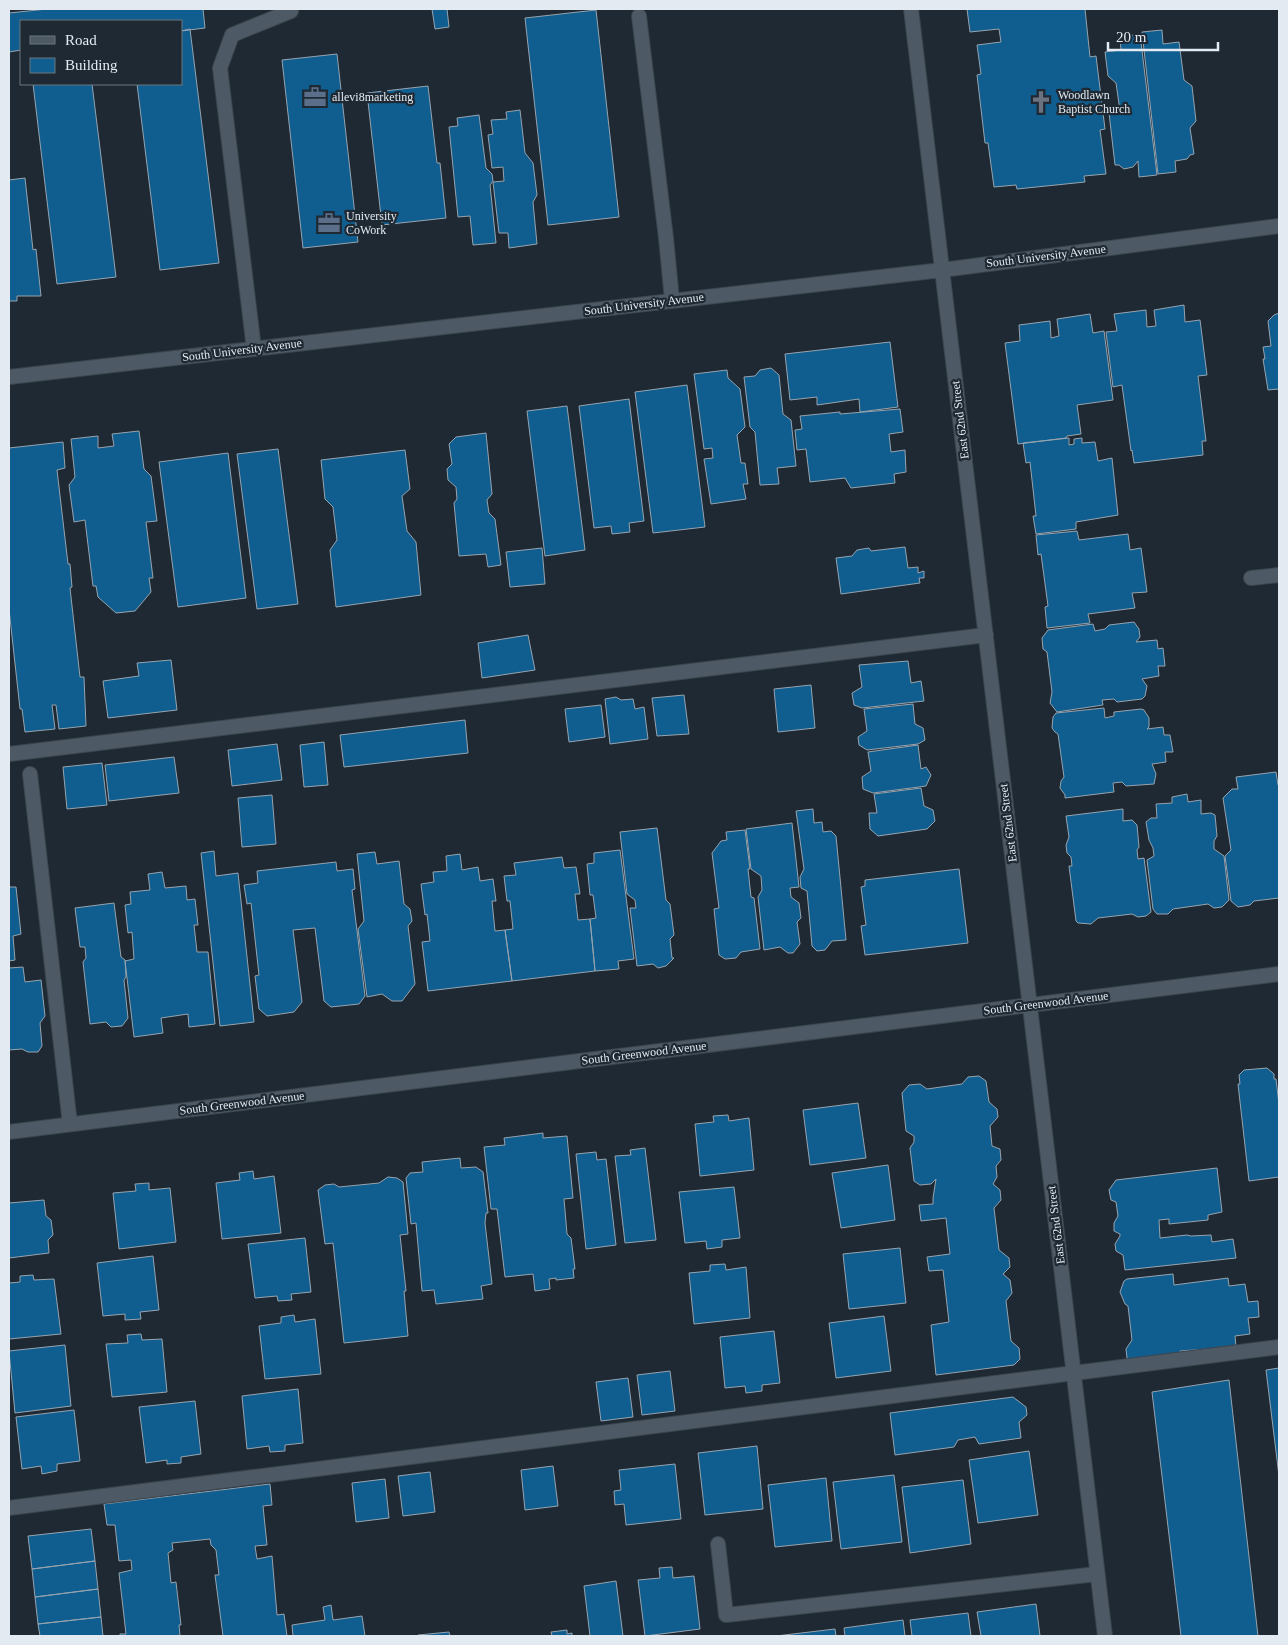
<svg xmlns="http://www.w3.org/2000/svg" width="1288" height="1645" viewBox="0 0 1288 1645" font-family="Georgia,serif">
<rect width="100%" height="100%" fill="#1e2933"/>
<path fill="#105d8f" stroke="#96a4af" d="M47,9h156l2,19 -24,3v-10h-160v29l-12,2v-39z
M432,9h15l2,18 -14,2z
M967,9h118l5,48 6,-1 9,73 -5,1 6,44 -22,2 1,6 -68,7 -1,-4 -22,2 -6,-44h-3l-8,-68 4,-1 -4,-29 24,-3 -2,-13 -29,3z
M596,10l23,207 -71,8 -23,-207z
M190,29l29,234 -59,7 -23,-186h44v-53z
M1162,30l1,14 16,-2 5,38 8,6 4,35 -6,7 4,26 -4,1 -3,4 -12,2 1,11 -18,2 -16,-142z
M1140,34l17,141 -18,2 -1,-16 -5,6 -9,2 -5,-4h-4l-6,-52 11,-2 -4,-28 -8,-7 -3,-24 16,-2 -1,-13z
M337,54l21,188 -55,6 -21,-188z
M33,84h59l24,193 -59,7z
M428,86l9,77h3l6,55 -64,7 -15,-132z
M520,110l5,43 8,10 4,32 -4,7 4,42 -28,4 -1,-15h-9l-6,-51 11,-1 -1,-14 -11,1 -4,-33 5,-1 -2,-14 16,-1 -1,-7z
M479,115l7,53 6,6 1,7 -3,4 6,58 -23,2 -3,-29 -12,1 -9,-90 9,-1 -1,-8z
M25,178l8,72 3,-1 5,47h-24v5h-8v-121z
M1184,305l1,17 15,-2 7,55 -9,1 8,65h-4l1,14 -69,8 -2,-13 -1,1 -9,-66 -9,2 -7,-55 11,-1 -3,-17 32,-4 1,17 9,-1 -2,-16z
M1279,313v76l-11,1 -5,-31h2l-2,-12 8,-1 -3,-25 6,-6z
M1090,314l3,19 11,-2 9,69 -36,5 4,29 -14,2 -1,2 -48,6 -13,-101 15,-2 -1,-16 31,-4 1,17 8,-2 -2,-17z
M890,342l8,65 -38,5 -1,-13 -42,6v-8l-27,3 -5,-46z
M771,368l8,7 4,39 8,6 5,46 -19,2 2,16 -19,1 -5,-53 -5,-5 -6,-50 11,-1 5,-6z
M727,370l1,8 12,11 5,38 -8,8 4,28h4l3,21h-5l3,15 -35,5 -7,-45 9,-1 -1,-10 -8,1 -10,-75z
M687,385l18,142 -52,6 -18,-141z
M629,399l15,122 -15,2 1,9 -18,2 -1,-8 -17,2 -15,-122z
M567,406l18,144 -40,6 -18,-145z
M900,409l3,23 -14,2 2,18 14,-2 1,22 -12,2 1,9 -44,5 -6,-10 -35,4 -4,-33 -9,1 -2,-20 7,-1 -2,-13 40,-4v2z
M139,431l5,38 7,7 6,45 -11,1 7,56h-4l2,14 -16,19 -19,2 -18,-16 -2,-11h-3l-8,-66 -11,2 -5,-37 6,-8 -4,-38 27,-3v12l16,-2 -2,-12z
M486,433l6,61 -5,6 2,13 6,6 6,46 -13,2 -2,-13 -27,2 -5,-53 3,-4 -1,-12 -8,-7 -1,-11 5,-5 -3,-20 7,-7z
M1069,438v7l5,-1v-5l8,-1v5l13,-1 3,19 14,-3 6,57 -42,7v7l-40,5 -3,-18h3l-6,-54 -4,1 -3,-20z
M63,442l2,26 -8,2 11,94h2l2,23 -2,1 10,89h4l2,49 -27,3 -3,-24h-4l3,24 -30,3 -3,-23h-2l-11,-100v-161z
M278,449l20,155 -41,5 -20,-155z
M405,450l5,39 -8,7 5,35 9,11 5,53 -85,12 -6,-57 7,-10 -4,-33 -8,-8 -4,-39z
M228,453l18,145 -68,9 -19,-145z
M1077,531l2,9 49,-6 2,16 11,-2 6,44 -15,1 3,15 -47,6 2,9 -43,5 -2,-21 3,-1 -7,-52 -3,1 -2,-20z
M905,547l3,21 10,-1v6l6,-2v7h-5l1,5 -79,11 -5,-36 16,-2 5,-6 12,-2 2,3z
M542,548l3,36 -35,3 -4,-35z
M1134,622l5,7 1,8 -4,5 21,-2 1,9 5,-1 2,18h-7l1,10 -17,3 5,7 -2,10 -3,3 -25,3 -3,-3 -12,1 1,5 -46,7 -7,-9 2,-11 -5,-40 -4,-3 -1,-11 6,-8 45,-6 2,7 10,-2 4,-4z
M528,635l7,35 -53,8 -4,-35z
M171,660l6,50 -69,8 -5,-37 36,-5 -2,-13z
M908,661l3,22 10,-2 3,20 -62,7 -8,-3 -2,-12 10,-6 -3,-22z
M811,685l4,43 -37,4 -4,-43z
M684,695l5,39 -32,2 -5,-38z
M616,697l5,3 12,-1 2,10 9,-2 4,32 -38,5 -5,-45z
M913,704l2,20 8,4 2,12 -7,4 -51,6 -8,-5 -1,-8 9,-6 -3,-22z
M601,705l4,32 -36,5 -4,-33z
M1104,708l1,10 9,-2v-4l27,-3 3,1 5,8v9l-2,2 16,-2 1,8h6l3,17h-8l1,10 -14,2 4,10 -2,10 -28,2 -4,-4 -9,1 1,9 -49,6v-3l-5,-7 1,-7 3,-4 -6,-43 -3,-2 -3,-4 1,-11 3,-4z
M465,720l3,33 -124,14 -4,-32z
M324,742l4,43 -24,2 -4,-42z
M277,744l5,36 -50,6 -4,-36z
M918,745l3,24 5,-2 5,8 -5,11 -53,7 -10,-4 -1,-12 9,-6 -3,-19z
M174,757l5,36 -70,8 -4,-36z
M102,763l5,42 -40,4 -4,-42z
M1276,772l2,13h1v113l-25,3 -4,4 -12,2 -7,-6 -6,-45 6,-6 -8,-52 9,-9h6l-2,-12z
M921,788l3,18 9,4 2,11 -8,8 -49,7 -8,-7 -1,-16h8l-3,-19z
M1187,794l1,8 13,-2v14l10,-1 4,2 2,21 -3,5v8l10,7 5,44 -7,7 -8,1 -6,-4 -35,5 -5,5h-11l-4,-5 -6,-49 7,-4 -1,-8 -4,-8 -3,-18 5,-4h6l-1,-14 16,-1v-6z
M272,795l4,49 -34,3 -4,-49z
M813,809l1,14 8,-1 1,10 8,-1 5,5 10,104 -14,1 -7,9 -8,1 -5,-5 -5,-55 -6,-3 -1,-11 4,-8 -8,-58z
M1123,809v12l9,-1 5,5 2,22 -2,3 1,9 6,-1 7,54 -5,4 -8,1 -6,-3 -34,4 -7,6 -13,-1 -2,-2 -7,-55h3l-1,-9 -4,-4 -1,-8 3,-8 -3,-21z
M792,823l7,64 -9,1 1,9 8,6 2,15 -4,4 3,22 -7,9h-5l-8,-6 -16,3 -6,-53 4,-7 -1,-14 -10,-7 -5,-40z
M657,828l9,72 4,4 4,31 -4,4 2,19h2l-8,8 -8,2 -5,-4 -16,2 -7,-58h6l-1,-8 -8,-6 -7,-62z
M745,830l5,39h-2l3,28 3,1 6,51 -19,3 -5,6 -11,1 -6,-4 -5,-46 5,-1 -7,-55 9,-12 6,-1 -1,-8z
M620,850l14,109 -16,2 1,8 -24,2 -5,-52 6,-1 -3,-23h-3l-3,-31 7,-1v-10z
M214,851l2,25 22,-3 16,149 -34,4 -19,-173z
M375,852l2,12 22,-3 5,43 6,5 2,12 -4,5 7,58 -13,17h-10l-10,-7 -15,3 -9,-68 6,-8 -7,-67z
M460,854l2,16 16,-3 2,14 13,-2 3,22h-4l3,30 10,-1 7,51 -84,10 -6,-49 8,-1 -3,-27 -2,1 -4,-31 13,-2 -1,-10 14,-1 -1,-15z
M562,857l2,11 12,-1 4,27h-5l3,26 12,-1 5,52 -83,10 -7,-51 8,-1 -3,-28h-3l-3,-25 12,-1 -2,-12z
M336,862l1,9 16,-2 2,20 -3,1 13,106 -6,8 -28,3 -7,-6 -9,-73 -22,2 9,72 -8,10 -27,4 -8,-7 -4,-33 4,-1 -8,-72 -4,1 -3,-19 14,-2 -1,-12z
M959,869l9,74 -103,12 -4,-29 5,-1 -5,-38 4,-1v-6z
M162,872l3,16 21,-2 1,14 8,-1 3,26h-4l3,27h11l7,72 -26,3 -1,-13 -27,4 2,15 -29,4 -9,-76 9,-2 -2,-27 -4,1 -3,-28 6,-1 -1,-12 20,-2 -2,-16z
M9,887h7l5,47 -8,2 2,24 -6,1z
M114,903l7,54 4,3 1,17 -2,3 4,38 -6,8 -11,1 -5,-5 -16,2 -7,-62 3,-4 -1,-11h-5l-5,-39z
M23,967l2,15 16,-2 4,36 -5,7 2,23 -4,6h-10l-6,-3 -13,1v-82z
M1267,1068l7,6v5h2l3,25v73l-30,4 -11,-97h2l-1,-9 5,-5z
M979,1076l7,5 3,21 8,7 1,8 -8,9 2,20 8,3 1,11 -5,6 1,11 -4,7 7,6 1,10 -7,8 5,42 10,8 1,9 -7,7 7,6 2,13 -6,8 5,40 8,7 1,11 -6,6 -78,10 -5,-50 18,-3 -6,-52 -14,1 -2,-14 23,-3 -4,-36 -25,3 -2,-16 14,-1v-6l3,-19 -5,5 -11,1 -6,-4 -4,-33 4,-6v-6l-8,-5 -4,-38 7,-8 11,-1 7,5 35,-5 6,-7z
M858,1103l8,55 -56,7 -7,-55z
M728,1115l1,6 20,-3 5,52 -54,6 -5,-52 19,-2 -1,-6z
M543,1133v5l24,-2 6,62 -9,1 3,35 4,4 4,31h-2l1,9 -18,2v-2l-7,1 1,10 -15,2 -2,-17 -28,3 -8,-68h-6l-7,-62 21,-2 -1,-7z
M645,1148l11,92 -31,3 -10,-87 16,-1 -1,-5z
M596,1152l1,8 9,-1 10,86 -30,4 -10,-95z
M460,1158l1,10 15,-1 7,5 5,41h-2l-1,10 7,61 -11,2 2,13 -47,5 -2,-14 -12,1 -6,-68 -5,1 -5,-46 4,-5 13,-1 -1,-10z
M888,1165l7,55 -54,8 -9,-55z
M1217,1168l5,44 -14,3v5l-39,4v-5l-10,1 1,18 27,-3 4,1 20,-1 1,7 21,-3 3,19 -111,12 -2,-15 -7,-4 -1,-7 5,-8v-2l-6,-3v-8l4,-7 -2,-14 -5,-2 -2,-10 7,-10z
M253,1171l1,8 20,-3 7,57 -59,6 -6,-56 24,-3 -1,-7z
M388,1177l9,1 6,4 5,52 -8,1 6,56h-2l4,45 -64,7 -11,-100 -8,1 -7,-54 7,-5 9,-1 5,3 40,-4z
M149,1183v7l21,-2 6,54 -57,7 -6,-56 23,-2 -1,-7z
M734,1187l6,51 -18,2v7l-15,2 -1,-8 -21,2 -6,-51z
M44,1200l2,16 5,4 2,15 -5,5 1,13 -40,5v-55z
M305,1238l6,54 -20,2 1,6 -14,1 -1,-5 -22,2 -7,-54z
M900,1248l6,55 -57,6 -6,-55z
M153,1256l6,54 -19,2 1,7 -16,1v-6l-22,2 -6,-53z
M725,1264l1,6 20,-3 4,51 -56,6 -5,-51 21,-2v-6z
M1173,1274l1,11 54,-7 1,8 16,-2 3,18 10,-1 1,16 -11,1 2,16 -15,2 1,11 -56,4v7l-50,3 -3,-3 -1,-9 6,-9 -4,-34 -3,-2 -5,-12 4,-11 3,-2z
M33,1275l1,5 20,-1 7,55 -52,5v-56l11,-1v-6z
M294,1315l1,7 20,-3 6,55 -56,5 -6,-53 22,-3v-6z
M884,1316l7,55 -55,7 -7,-55z
M774,1331l6,52 -18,2v6l-16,2 -1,-7 -20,2 -5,-51z
M141,1334l1,6 20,-1 5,53 -55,5 -6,-53 22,-1 -1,-8z
M65,1345l6,61 -56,7 -6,-62z
M1279,1368v108l-13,-106z
M670,1371l5,40 -33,4 -5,-40z
M628,1378l5,39 -32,4 -5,-39z
M1229,1380l29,256h-77l-29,-244z
M298,1389l5,54 -18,2v6l-15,1 -1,-6 -22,3 -5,-53z
M1013,1397l13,10 1,8 -8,7 2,16 -42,6 -4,-7 -17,3 -4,7 -59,8 -5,-42z
M195,1401l6,53 -20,3v6l-14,1v-4l-21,3 -7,-56z
M74,1410l6,51 -23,3v7l-15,3 -1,-8 -19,3 -6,-52z
M757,1446l6,63 -58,6 -7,-62z
M1029,1451l9,64 -60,8 -9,-63z
M675,1464l6,55 -55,6 -2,-21 -9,1 -1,-14 7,-1 -2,-20z
M553,1466l5,40 -33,4 -4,-40z
M430,1472l5,40 -32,4 -5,-40z
M894,1475l8,67 -61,7 -8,-67z
M826,1478l6,63 -57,6 -7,-62z
M385,1479l4,39 -33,4 -4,-39z
M963,1480l8,64 -61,9 -8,-66z
M270,1484l2,21 -9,1 4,39 -12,1 2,13 15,-3 5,59 7,-1 3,22h-64l-8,-61h4l-3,-25 -5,-5 -1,-6 -38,4 1,7 -5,3 3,30 5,-1 5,43h-2l1,11h-60v-2h6l-7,-61 13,-3 -1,-10 -12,1 -4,-36h-8l-3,-21z
M91,1529l4,32 -63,8 -4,-33z
M95,1561l3,28 -63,8 -3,-28z
M672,1567l1,11 21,-2 6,53 -55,7 -7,-56 22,-2 -1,-10z
M616,1581l7,55h-33l-6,-50z
M98,1589l3,28 -63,7 -3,-27z
M1036,1604l4,32h-59l-4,-24z
M331,1605l2,15 29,-4 3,20h-72l-1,-11 33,-5 -2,-13z
M968,1613l3,23h-59l-2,-16z
M101,1617l2,19h-63l-2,-12z
M903,1620l2,16h-60l-1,-8z
M835,1629l1,7h-60z
M567,1630v4l5,-1v3h-26h6l-1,-4z
M449,1632l1,4h-32v-1z"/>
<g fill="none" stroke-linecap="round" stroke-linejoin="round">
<defs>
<path id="service" d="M639,16l27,222 6,62
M254,349l-34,-281 12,-33 59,-24
M1251,578l28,-3
M9,754l977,-119
M30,774l40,350
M9,1508l1270,-161
M718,1544l8,71 371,-41"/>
<path id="minor" d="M911,9l194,1627
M9,377l933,-107 337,-44
M9,1132l1270,-158"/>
</defs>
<use href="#service" stroke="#3d464e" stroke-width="16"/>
<use href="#minor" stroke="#3d464e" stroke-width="16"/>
<use href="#service" stroke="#4d5a65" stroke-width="14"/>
<use href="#minor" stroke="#4d5a65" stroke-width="14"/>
</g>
<defs>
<symbol id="office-bare" viewBox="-9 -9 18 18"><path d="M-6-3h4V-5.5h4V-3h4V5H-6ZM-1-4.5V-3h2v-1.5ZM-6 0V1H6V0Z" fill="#5c6f8a" stroke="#1e2933" stroke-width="2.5" paint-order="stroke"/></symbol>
<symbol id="church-bare" viewBox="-9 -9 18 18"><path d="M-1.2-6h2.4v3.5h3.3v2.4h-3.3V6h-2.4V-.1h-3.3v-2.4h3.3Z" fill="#6b7280" stroke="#1e2933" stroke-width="2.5" paint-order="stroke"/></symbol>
</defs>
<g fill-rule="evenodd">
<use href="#office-bare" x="299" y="81" width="32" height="32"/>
<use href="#church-bare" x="1025" y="86" width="32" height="32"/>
<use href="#office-bare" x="313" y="207" width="32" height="32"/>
</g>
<g text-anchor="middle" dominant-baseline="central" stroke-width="4.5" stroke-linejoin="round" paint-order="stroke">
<g font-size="12" fill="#e3eaf1" stroke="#1e2933" text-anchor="start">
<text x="1058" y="95">Woodlawn<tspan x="1058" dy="14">Baptist Church</tspan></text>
<text x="332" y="97">allevi8marketing</text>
<text x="346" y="216">University<tspan x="346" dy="14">CoWork</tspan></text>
</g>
<g font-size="12" fill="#e3eaf1" stroke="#1e2933">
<text transform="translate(1046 256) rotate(-7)">South University Avenue</text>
<text transform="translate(644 304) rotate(-7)">South University Avenue</text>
<text transform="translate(242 350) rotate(-7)">South University Avenue</text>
<text transform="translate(960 420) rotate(-97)">East 62nd Street</text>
<text transform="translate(1008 823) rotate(-97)">East 62nd Street</text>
<text transform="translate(1046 1003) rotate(-7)">South Greenwood Avenue</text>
<text transform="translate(644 1053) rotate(-7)">South Greenwood Avenue</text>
<text transform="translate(242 1103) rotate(-7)">South Greenwood Avenue</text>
<text transform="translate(1056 1225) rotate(-97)">East 62nd Street</text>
</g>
</g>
<rect width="1288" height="1645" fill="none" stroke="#e3eaf1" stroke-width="20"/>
<rect x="20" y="20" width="162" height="65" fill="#1e2933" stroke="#6d767f"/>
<rect x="30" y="36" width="25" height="8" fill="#4d5a65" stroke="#6d767f"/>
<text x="65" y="45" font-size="15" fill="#e3eaf1">Road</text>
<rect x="30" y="58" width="25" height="15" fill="#105d8f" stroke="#6d767f"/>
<text x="65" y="70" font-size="15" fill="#e3eaf1">Building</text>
<path d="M1108 42v8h110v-8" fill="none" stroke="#e3eaf1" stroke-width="2.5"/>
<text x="1116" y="42" font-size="15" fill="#e3eaf1" stroke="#1e2933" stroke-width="4" paint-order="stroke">20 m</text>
</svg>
